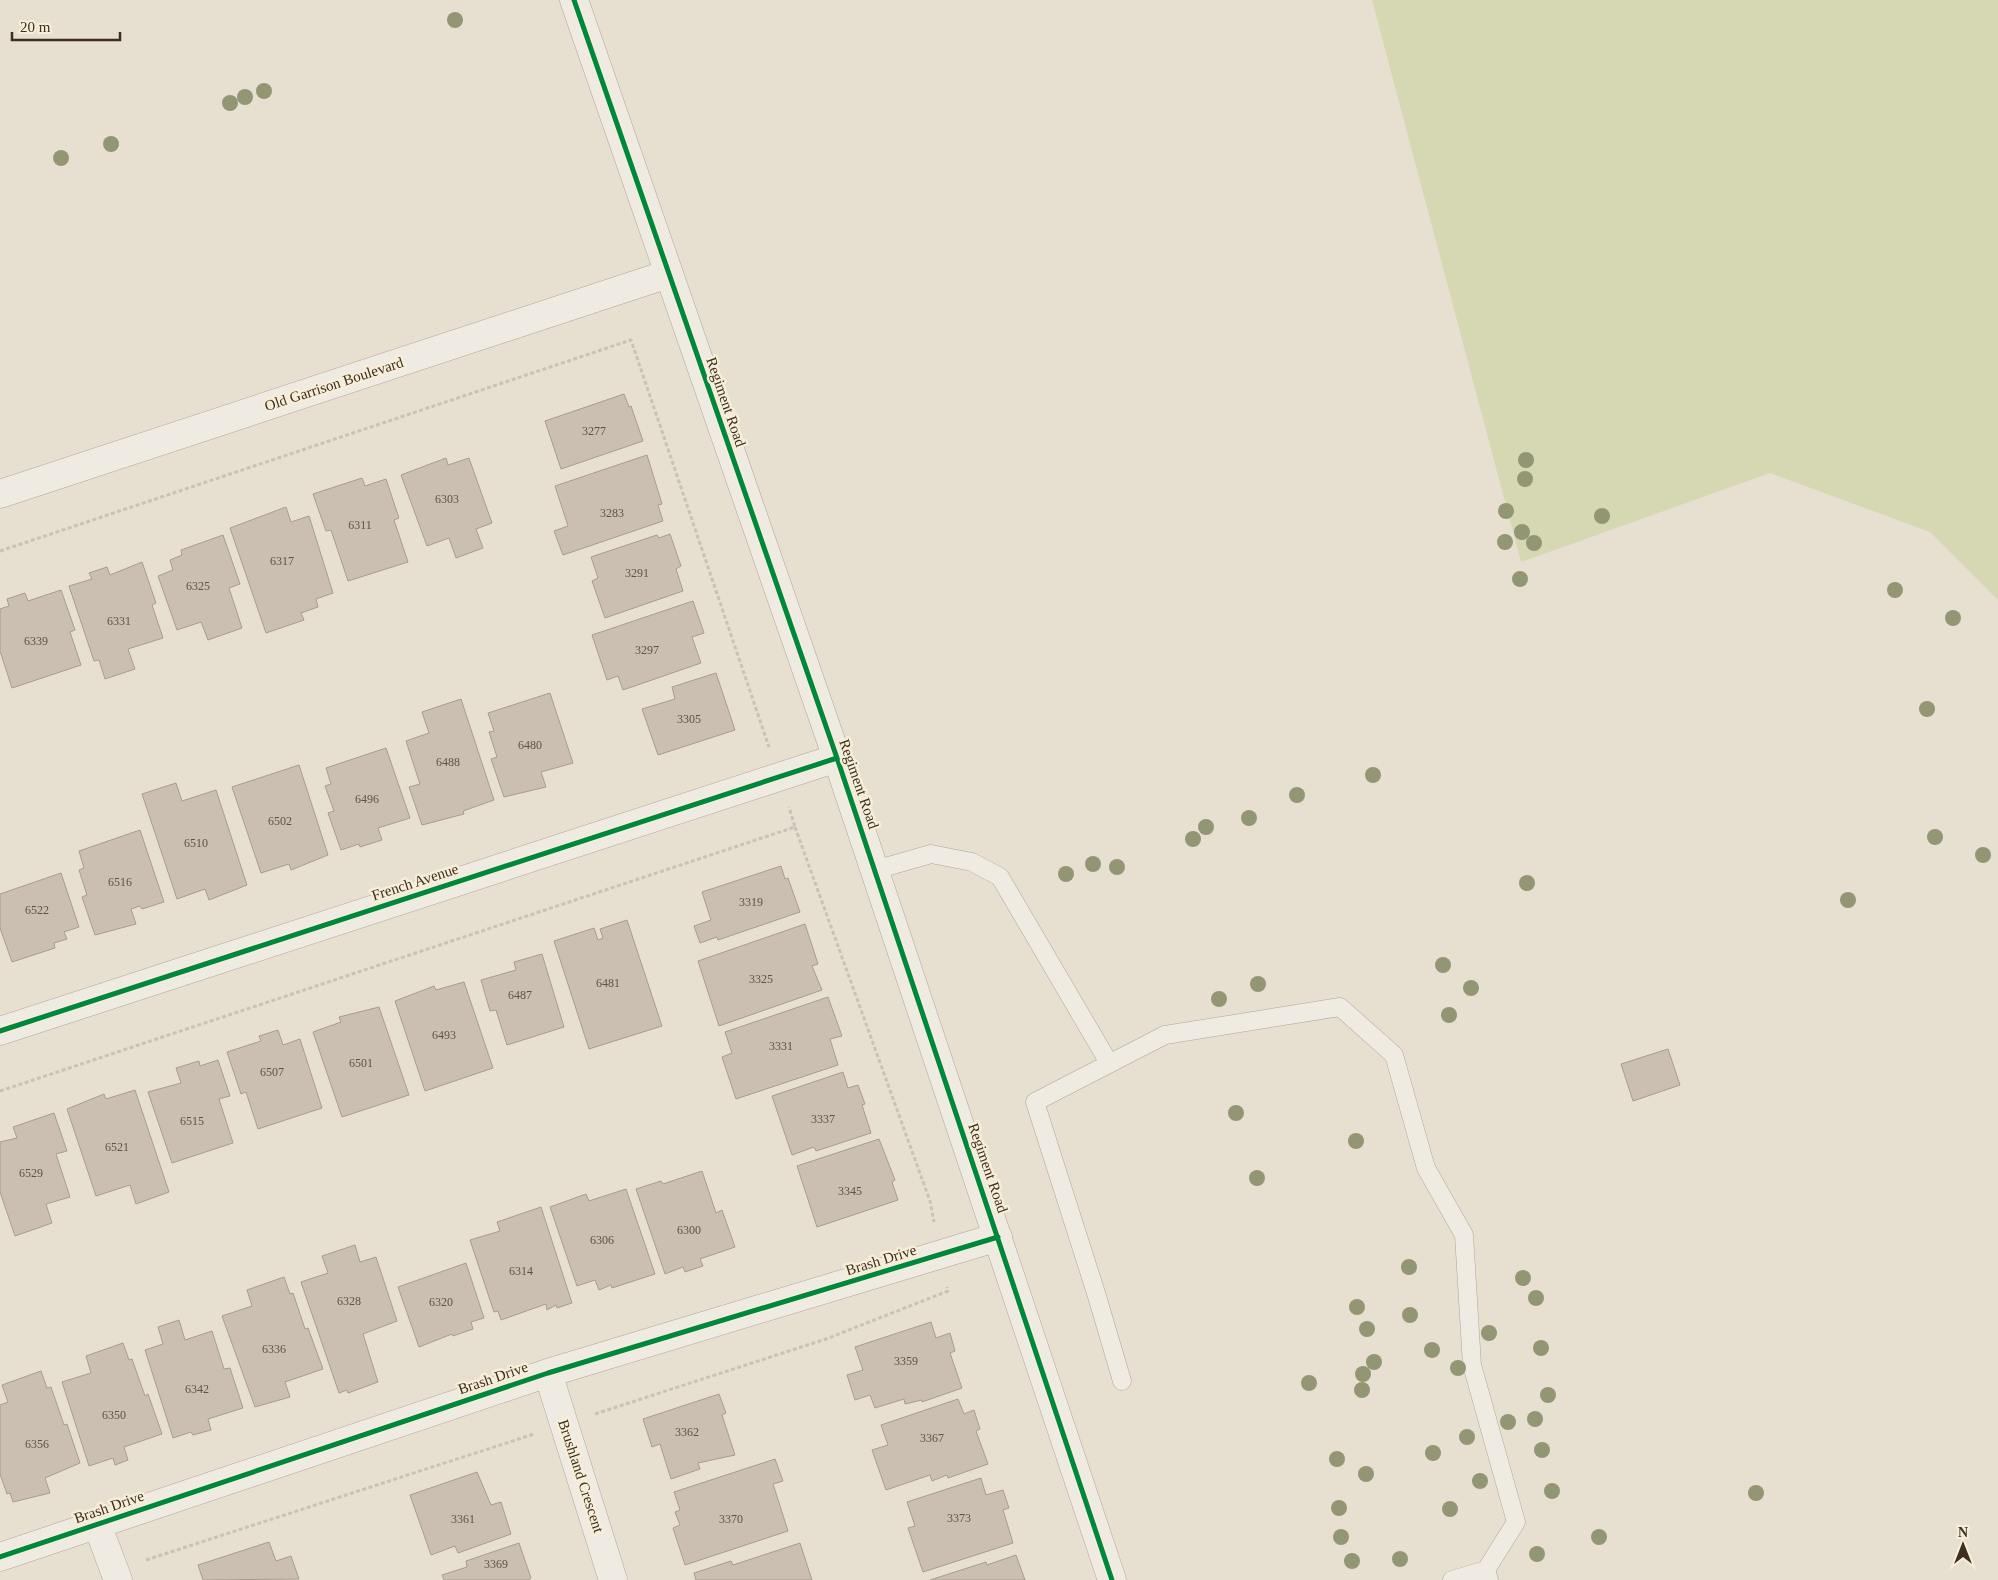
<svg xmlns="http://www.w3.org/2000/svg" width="1998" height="1580" viewBox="0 0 1998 1580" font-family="'Times New Roman',serif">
<rect width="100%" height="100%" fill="#e7e0d1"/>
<path fill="#d6d7b3" d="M1372,0h626v600l-68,-68 -160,-59 -249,89z"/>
<path fill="#cbbfb2" stroke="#a89c90" d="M624,394l5,13 2,-1 12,35 -82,28 -16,-48z
M647,455l15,49 -4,1 5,16 -100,34 -9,-24 14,-5 -13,-40z
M446,458l2,7 21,-7 23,65 -16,6 7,19 -27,10 -7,-20 -22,8 -26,-71z
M362,478l3,8 21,-7 13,39 -5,2 14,42 -60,19 -17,-51 -5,1 -13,-37z
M286,507l5,15 18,-6 24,77 -17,6 2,8 -17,6 3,7 -38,13 -36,-105z
M670,534l11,32 -5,3 7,22 -78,27 -13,-37 6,-3 -7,-21 66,-22 2,3z
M223,535l17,49 -11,4 13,40 -34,12 -7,-18 -24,8 -19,-54 15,-6 -3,-10 12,-5 -1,-5z
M142,562l14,41 -4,2 11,33 -35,11 7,20 -30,10 -6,-19 -5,1 -25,-75 23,-7 -3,-6 18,-6 3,8z
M61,590l14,40 -5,2 11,33 -69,23 -12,-37v-42l9,-3 -2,-7 18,-6 3,8z
M693,601l11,32 -12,4 9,26 -78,27 -5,-14 -11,4 -15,-45z
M716,673l19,57 -77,25 -16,-46 33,-10 -3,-12z
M550,693l23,70 -32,9 5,15 -42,10 -13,-38 6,-2 -8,-25 5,-1 -6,-18z
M461,699l33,101 -31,11 1,3 -42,11 -13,-38 11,-3 -14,-43 23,-8 -7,-21z
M386,748l24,70 -32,10 4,12 -22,7 -1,-3 -18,6 -13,-37 6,-2 -9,-25 6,-2 -5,-16z
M299,765l29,90 -37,15 -2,-6 -28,9 -29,-86z
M176,783l6,18 34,-11 31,95 -38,15 -4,-11 -28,10 -35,-105z
M140,830l24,72 -22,7 -2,-3 -9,3 5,15 -41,11 -13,-38 5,-2 -8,-25 5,-2 -5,-17z
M781,866l4,13 3,-1 12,34 -82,28 -1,-3 -17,6 -6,-17 17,-6 -9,-28z
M61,873l18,54 -15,5 3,7 -13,4 1,5 -43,14 -12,-34v-34z
M627,920l35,106 -73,23 -35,-108 40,-13 4,12 5,-2 -3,-9z
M805,924l13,40 -6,2 10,24 -103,36 -21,-65z
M542,954l22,73 -57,18 -11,-35 -6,1 -9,-31 35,-10 -2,-8z
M464,982l29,86 -68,23 -30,-90 39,-15 2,4z
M828,997l14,39 -12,3 8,26 -102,34 -14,-42 10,-4 -7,-21z
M379,1007l30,88 -67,22 -29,-85 28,-10 -2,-5z
M278,1030l5,15 17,-6 22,69 -64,21 -12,-37 -5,2 -14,-42 34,-11 -2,-5z
M1668,1049l12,36 -47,16 -12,-37z
M218,1060l12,36 -11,3 14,44 -61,20 -24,-71 33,-9 -5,-15 23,-7 1,5z
M843,1072l5,16 10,-3 7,19 -3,1 9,28 -55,18 -2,-4 -22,8 -20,-59z
M135,1090l34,102 -33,12 -6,-19 -34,11 -29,-87 37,-15 2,5z
M54,1113l13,38 -11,3 14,43 -24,7 6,19 -37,13 -15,-44v-50l17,-4 -4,-11z
M879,1139l16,41 -3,2 6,18 -81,27 -20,-61z
M702,1171l14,42 6,-3 13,37 -35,12 3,7 -18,6 -2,-5 -18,7 -29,-85 25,-8 2,3z
M626,1189l29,85 -43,14 -1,-3 -12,5 -4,-10 -18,6 -27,-79 36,-13 3,7z
M541,1207l31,96 -15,5 -1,-3 -9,5 -1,-6 -45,16 -3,-9 -4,1 -24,-72 30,-9 -3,-9z
M355,1245l5,17 16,-5 21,64 -34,13 15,48 -30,11 -1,-3 -8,3 -38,-111 27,-9 -6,-17z
M466,1263l18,55 -13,4 2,7 -20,7 -1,-2 -33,13 -21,-60z
M284,1277l6,17 3,-1 12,36 3,-1 15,41 -38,13 5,15 -35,10 -33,-91 30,-10 -5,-16z
M179,1320l6,20 27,-9 12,38 6,-1 13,40 -35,11 3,11 -18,5 -2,-3 -18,6 -28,-88 18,-6 -5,-17z
M931,1322l5,16 14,-5 5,18 -5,2 12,35 -40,14v-2l-17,4 -1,-5 -29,9 -5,-13 -15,5 -8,-25 16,-5 -8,-23z
M123,1343l6,17 3,-1 13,37 3,-2 14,40 -38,13 4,13 -13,5 -2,-7 -24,8 -27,-84 29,-9 -5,-17z
M41,1371l6,17 4,-1 13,38 3,-1 13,39 -35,15 5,15 -37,9 -3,-9 -3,1 -7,-20v-69l8,-3 -6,-17z
M719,1394l7,19 -4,2 13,40 -37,8 2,6 -29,10 -11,-35 -8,3 -9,-28z
M958,1399l6,15 10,-4 6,19 -4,2 12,33 -40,14 -1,-3 -15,6 -2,-6 -44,15 -14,-40 16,-5 -7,-20z
M775,1459l8,22 -10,3 15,47 -103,34 -12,-37 7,-3 -5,-13 5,-2 -6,-18z
M477,1472l14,33 10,-3 10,32 -53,19 -3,-7 -24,9 -21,-60z
M981,1478l5,17 17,-5 6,18 -6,2 10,33 -90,29 -15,-44 7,-2 -8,-24z
M269,1542l7,19 15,-5 8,23 -96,1 -5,-15z
M519,1543l12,35 -2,2h-85l-2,-5 25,-8 -1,-6z
M800,1543l12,37h-116l-2,-7 37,-12 2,4z
M1016,1555l9,25h-95l56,-18 1,3z"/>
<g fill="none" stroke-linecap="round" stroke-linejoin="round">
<defs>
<path id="service" d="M875,870l56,-16 41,8 28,15 109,186
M1122,1381l-26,-88 -61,-191 130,-67 175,-28 54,48 32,113 38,67 8,130 44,157 -30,48
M1452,1580l34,-10 3,10"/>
<path id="minor" d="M0,1031l837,-273
M548,1373l65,207
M97,1524l21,56
M0,1557l548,-184 450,-136"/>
<path id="tertiary" d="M574,0l263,758 275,822
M0,494l668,-220"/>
</defs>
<use href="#service" stroke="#ada599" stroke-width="19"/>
<use href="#minor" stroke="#ada599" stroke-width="29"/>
<use href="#tertiary" stroke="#ada599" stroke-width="29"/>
<path stroke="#c8c2b9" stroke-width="3" stroke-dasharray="4 2.5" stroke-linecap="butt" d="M0,551l631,-211 138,407
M795,827l135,374 4,21
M0,1091l795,-264 -6,-20
M595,1414l231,-75 122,-48 -1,-4
M146,1560l388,-126"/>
<use href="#service" stroke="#efebe3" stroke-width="18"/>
<use href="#minor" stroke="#efebe3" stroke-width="28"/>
<use href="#tertiary" stroke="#efebe3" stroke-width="28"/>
<defs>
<path id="cycleway" d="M574,0l263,758 275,822
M0,1031l837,-273
M0,1557l548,-184 450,-136"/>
</defs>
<use href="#cycleway" stroke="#f7eed8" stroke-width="8"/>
<use href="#cycleway" stroke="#00873e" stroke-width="5"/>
</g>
<g fill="#929673">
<circle cx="455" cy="20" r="8"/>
<circle cx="264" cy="91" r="8"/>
<circle cx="245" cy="97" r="8"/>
<circle cx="230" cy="103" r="8"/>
<circle cx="111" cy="144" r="8"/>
<circle cx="61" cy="158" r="8"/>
<circle cx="1526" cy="460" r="8"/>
<circle cx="1525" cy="479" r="8"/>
<circle cx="1506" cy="511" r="8"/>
<circle cx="1602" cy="516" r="8"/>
<circle cx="1522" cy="532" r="8"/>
<circle cx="1505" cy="542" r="8"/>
<circle cx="1534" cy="543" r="8"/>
<circle cx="1520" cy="579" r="8"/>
<circle cx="1895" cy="590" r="8"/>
<circle cx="1953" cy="618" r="8"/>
<circle cx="1927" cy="709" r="8"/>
<circle cx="1373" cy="775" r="8"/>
<circle cx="1297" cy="795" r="8"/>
<circle cx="1249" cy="818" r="8"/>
<circle cx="1206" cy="827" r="8"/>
<circle cx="1935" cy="837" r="8"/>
<circle cx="1193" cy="839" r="8"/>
<circle cx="1983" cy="855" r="8"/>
<circle cx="1093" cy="864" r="8"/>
<circle cx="1117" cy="867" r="8"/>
<circle cx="1066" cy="874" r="8"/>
<circle cx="1527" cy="883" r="8"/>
<circle cx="1848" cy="900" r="8"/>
<circle cx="1443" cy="965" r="8"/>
<circle cx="1258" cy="984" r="8"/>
<circle cx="1471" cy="988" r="8"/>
<circle cx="1219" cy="999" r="8"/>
<circle cx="1449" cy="1015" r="8"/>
<circle cx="1236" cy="1113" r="8"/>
<circle cx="1356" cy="1141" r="8"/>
<circle cx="1257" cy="1178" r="8"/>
<circle cx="1409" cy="1267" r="8"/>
<circle cx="1523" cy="1278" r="8"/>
<circle cx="1536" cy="1298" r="8"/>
<circle cx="1357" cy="1307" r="8"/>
<circle cx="1410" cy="1315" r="8"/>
<circle cx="1367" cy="1329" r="8"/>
<circle cx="1489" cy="1333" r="8"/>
<circle cx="1541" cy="1348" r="8"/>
<circle cx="1432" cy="1350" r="8"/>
<circle cx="1374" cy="1362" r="8"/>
<circle cx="1458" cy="1368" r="8"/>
<circle cx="1363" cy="1374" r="8"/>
<circle cx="1309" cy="1383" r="8"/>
<circle cx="1362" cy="1390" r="8"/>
<circle cx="1548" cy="1395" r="8"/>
<circle cx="1535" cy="1419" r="8"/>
<circle cx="1508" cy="1422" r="8"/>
<circle cx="1467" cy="1437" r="8"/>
<circle cx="1542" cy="1450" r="8"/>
<circle cx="1433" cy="1453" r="8"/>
<circle cx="1337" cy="1459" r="8"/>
<circle cx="1366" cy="1474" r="8"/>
<circle cx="1480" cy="1481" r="8"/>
<circle cx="1552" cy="1491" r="8"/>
<circle cx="1756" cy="1493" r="8"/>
<circle cx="1339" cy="1508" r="8"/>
<circle cx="1450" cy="1509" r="8"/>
<circle cx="1341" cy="1537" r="8"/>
<circle cx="1599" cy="1537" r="8"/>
<circle cx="1537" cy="1554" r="8"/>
<circle cx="1400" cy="1559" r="8"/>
<circle cx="1352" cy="1561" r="8"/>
</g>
<g text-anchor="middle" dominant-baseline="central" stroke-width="5" stroke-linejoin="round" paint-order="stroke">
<g font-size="12" fill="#605244">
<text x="594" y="431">3277</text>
<text x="447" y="499">6303</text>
<text x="612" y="513">3283</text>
<text x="360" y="525">6311</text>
<text x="282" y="561">6317</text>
<text x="637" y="573">3291</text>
<text x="198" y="586">6325</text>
<text x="119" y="621">6331</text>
<text x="36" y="641">6339</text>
<text x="647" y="650">3297</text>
<text x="689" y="719">3305</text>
<text x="530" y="745">6480</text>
<text x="448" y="762">6488</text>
<text x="367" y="799">6496</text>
<text x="280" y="821">6502</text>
<text x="196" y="843">6510</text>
<text x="120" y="882">6516</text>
<text x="751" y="902">3319</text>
<text x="37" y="910">6522</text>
<text x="761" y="979">3325</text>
<text x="608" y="983">6481</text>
<text x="520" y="995">6487</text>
<text x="444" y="1035">6493</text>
<text x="781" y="1046">3331</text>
<text x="361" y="1063">6501</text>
<text x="272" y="1072">6507</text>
<text x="823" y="1119">3337</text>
<text x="192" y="1121">6515</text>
<text x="117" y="1147">6521</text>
<text x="31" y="1173">6529</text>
<text x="850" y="1191">3345</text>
<text x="689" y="1230">6300</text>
<text x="602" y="1240">6306</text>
<text x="521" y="1271">6314</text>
<text x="349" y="1301">6328</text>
<text x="441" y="1302">6320</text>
<text x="274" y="1349">6336</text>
<text x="906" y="1361">3359</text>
<text x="197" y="1389">6342</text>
<text x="114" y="1415">6350</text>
<text x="687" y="1432">3362</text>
<text x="932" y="1438">3367</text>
<text x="37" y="1444">6356</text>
<text x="959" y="1518">3373</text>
<text x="463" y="1519">3361</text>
<text x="731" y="1519">3370</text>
<text x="496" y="1564">3369</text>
</g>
<g font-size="15" fill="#3d2e20" stroke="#f7eed8">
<text transform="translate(334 384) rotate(-18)">Old Garrison Boulevard</text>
<text transform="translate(726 402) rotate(71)">Regiment Road</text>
<text transform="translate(859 784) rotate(71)">Regiment Road</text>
<text transform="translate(415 882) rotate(-18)">French Avenue</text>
<text transform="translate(988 1168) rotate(71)">Regiment Road</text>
<text transform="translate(881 1260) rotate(-17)">Brash Drive</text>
<text transform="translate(493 1378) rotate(-19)">Brash Drive</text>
<text transform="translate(581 1476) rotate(72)">Brushland Crescent</text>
<text transform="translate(109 1507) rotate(-19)">Brash Drive</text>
</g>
</g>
<g transform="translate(1963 1545)" stroke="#f7eed8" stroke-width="4" paint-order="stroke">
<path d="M0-4L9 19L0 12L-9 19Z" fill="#3d2e20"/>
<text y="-8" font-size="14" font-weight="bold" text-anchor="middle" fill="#3d2e20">N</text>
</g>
<path d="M12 32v8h108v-8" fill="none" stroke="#3d2e20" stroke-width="2.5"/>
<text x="20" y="32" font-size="15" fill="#3d2e20" stroke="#f7eed8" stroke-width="4" paint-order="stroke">20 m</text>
</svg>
